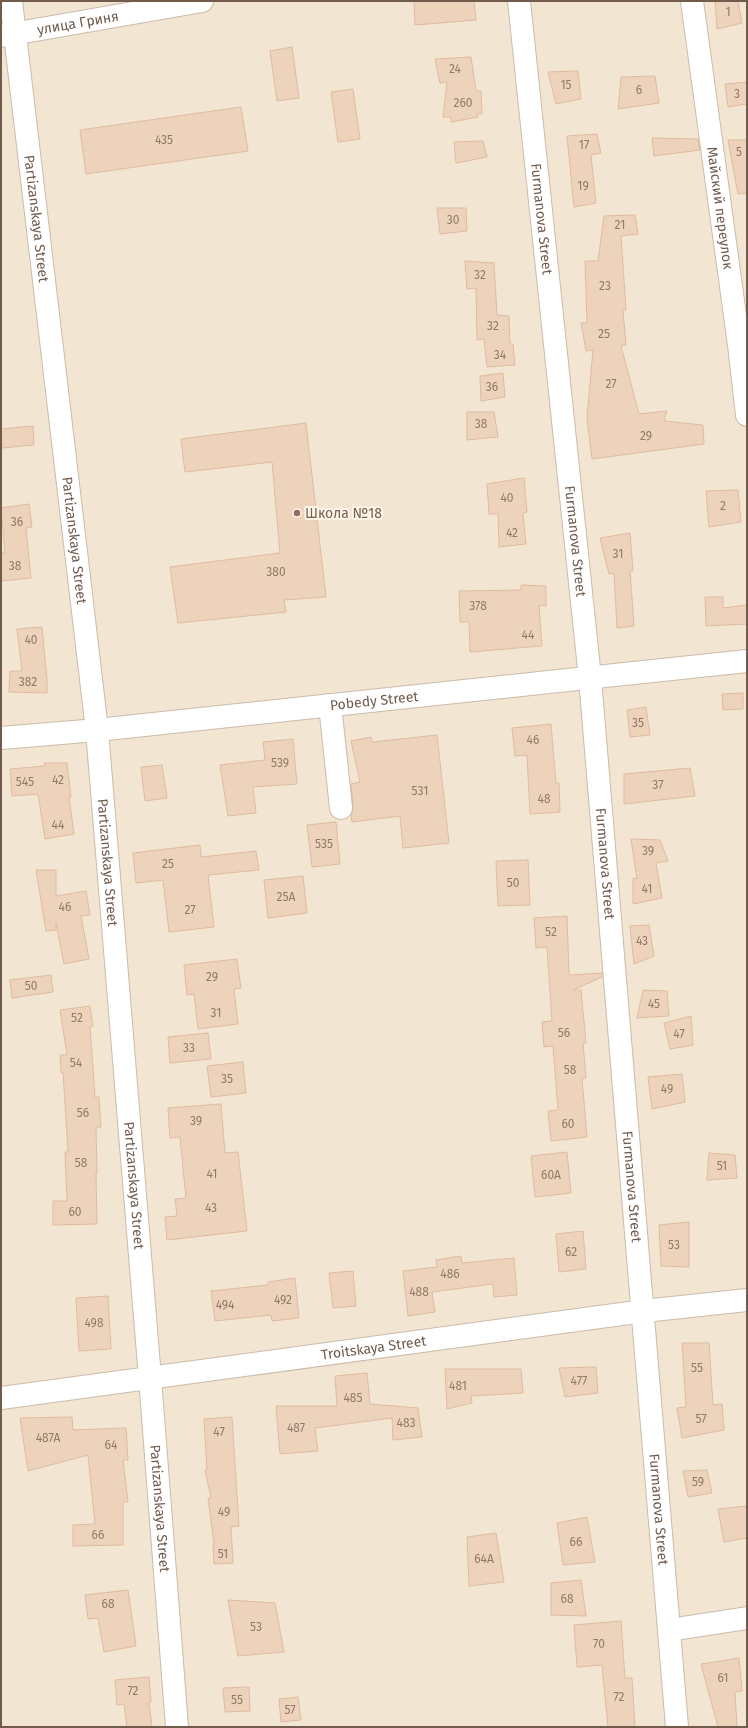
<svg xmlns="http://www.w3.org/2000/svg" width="748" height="1728" viewBox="0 0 748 1728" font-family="'Fira Sans',sans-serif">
<rect width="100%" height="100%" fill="#faf3e3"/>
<path fill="#f2e5d2" d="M1,1h746v1726h-746z"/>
<path fill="#eed3bc" stroke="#e0bb9e" d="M414,1h60l2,19 -61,5z
M715,1h23l4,22 -25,6z
M292,47l7,51 -22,3 -7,-50z
M471,57l5,34h5l1,23h-5l1,3 -27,5v-5h-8l4,-35 -7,1 -5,-24z
M578,71l3,28 -25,5 -8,-32z
M655,76l4,27 -41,6 3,-32z
M747,82v22l-19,3 -3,-23z
M353,89l7,50 -22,3 -7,-50z
M241,107l7,44 -162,23 -6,-44z
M597,134l4,19 -10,2 5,48 -22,4 -7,-71z
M652,138l46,1 2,11 -46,6z
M728,140h19v53l-9,1z
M483,141l4,16 -31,6 -2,-21z
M437,208h29l1,23 -27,3z
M635,215l3,19 -17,2 5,74 -3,1 3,34 -5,1 18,68 28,-3 -3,10 39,4 1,19 -112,15 -5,-41 6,-68 -7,1 -5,-28h6l-2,-62h13l6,-45z
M465,261l29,2 3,52 12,1 1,28h3l2,21 -28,2 -3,-28 -7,1 -1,-52 -9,1z
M503,373l2,24 -24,4 -1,-25z
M467,412h27l4,25 -31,3z
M306,423l20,174 -42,3 2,12 -108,11 -8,-56 110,-14 -8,-91 -87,10 -4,-33z
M33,426l1,19 -32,3 -1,-19z
M524,478l3,34 -4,1 3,31 -27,3 -1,-33h-9l-2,-30z
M738,490l3,32 -32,5 -3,-36z
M29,504l3,23 -6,1 5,50 -30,3v-28h4l-4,-45z
M630,533l3,38h-3l4,55 -17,2 -3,-55 -5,1 -9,-36z
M521,585l25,1v20l-7,-1 3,41 -72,6 -1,-30h-9l-1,-31 62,-1z
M705,597h18v11l24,-3v19l-41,2z
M42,627l5,52v14l-38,-1 1,-21h12l-5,-42z
M743,693v16l-20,1 -1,-16z
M646,707l4,28 -20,2 -3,-27z
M551,724l5,59h3l1,29 -30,2 -3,-59 -12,1 -3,-28z
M437,735l12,108 -46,5 -3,-32 -48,6 -1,-7 2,-8 -2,-23 9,-2 -9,-41 20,-4 1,5z
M293,739l4,45 -44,3 3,26 -28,3 -8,-51 45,-5 -2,-18z
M44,763h23l4,34h-2l5,37 -29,5 -7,-45 -26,2 -2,-27 35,-3z
M162,765l5,33 -22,3 -4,-34z
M690,768l5,28 -71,8v-30z
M336,822l4,42 -28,3 -5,-42z
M631,839l29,1 8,21 -12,2 6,35 -29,6v-26l4,1z
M200,845l1,12 55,-6 3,19 -51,5 6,52 -45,5 -6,-52 -27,3 -3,-30z
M528,860l2,45 -32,1 -2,-45z
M36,870h20v26l30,-5 4,24 -9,1 8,43 -25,5 -8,-41v7l-10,1z
M303,876l4,37 -39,5 -4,-38z
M567,916l2,59 33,-2v4l-29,13h8l5,53h-3l3,35 -4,1 5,58 -36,4 -3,-30 10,-1 -5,-64 -9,1 -2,-25 10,-1 -5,-74 -11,1 -2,-30z
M649,925l5,31 -20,8 -4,-38z
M237,959l4,29 -7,1 4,35 -40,5 -4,-35 -7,1 -3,-30z
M51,975l2,17 -41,6 -2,-18z
M643,990l24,1 2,25 -32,2z
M90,1006l3,20 -3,1 5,70h4l2,30h-5l1,46h-1l1,51 -44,1v-24h14l-2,-49h3l-5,-80 -2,1 -1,-18h7l-7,-45z
M691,1016l2,29 -23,4 -6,-26z
M208,1033l3,26 -41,4 -2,-26z
M243,1062l3,31 -35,4 -4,-31z
M682,1074l3,28 -33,7 -4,-32z
M221,1104l4,49 13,-1 9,79 -80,9 -2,-23 12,-1 -2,-17 11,-1 -6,-61 -10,1 -2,-30z
M567,1152l4,41 -36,4 -4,-41z
M709,1153l26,2 2,23 -30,2z
M689,1222v45l-28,-1 -2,-41z
M583,1231l3,38 -27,3 -3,-38z
M461,1256l1,7 52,-5 3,37 -23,2 -1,-13 -61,8 3,20 -27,4 -5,-45 34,-4 -1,-7z
M353,1271l3,35 -23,2 -4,-35z
M295,1278l4,40 -27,3 -1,-6 -56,6 -4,-30 57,-6v-3z
M108,1296l3,53 -32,2 -3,-53z
M682,1343h27l4,62 9,-1 2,26 -42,8 -5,-30 9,-1z
M596,1367l2,26 -33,4 -6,-29z
M445,1369h76l2,24 -52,3 1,7 -25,6z
M367,1373l3,31 48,4 4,29 -29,3 -1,-22 -77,10 3,23 -38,3 -4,-48h61l-2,-30z
M72,1417l1,13 53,-2 2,32h-5l5,42h-5v43l-50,1v-21l22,-1 -7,-69 -60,16 -8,-53z
M232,1417l7,109 -8,1 2,36 -19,1 -1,-20h1l-6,-46h3l-6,-28h2l-3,-51z
M707,1470l5,23 -24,4 -5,-26z
M747,1506v32l-23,4 -6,-33z
M587,1517l8,45 -32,3 -6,-42z
M496,1533l8,49 -35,4 -2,-49z
M581,1580l5,36 -35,-1v-32z
M128,1590l8,56 -32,6 -6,-34 -10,1 -3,-24z
M228,1600l47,3 9,49 -46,4z
M621,1621l4,57h7l3,49h-27l-6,-62 -25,2 -3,-42z
M739,1658l3,33 -7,1 2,35h-19l-17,-63z
M149,1677l2,25h-2l3,25h-25l-3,-23 -7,1 -2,-25z
M249,1687l1,24 -25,1 -2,-24z
M298,1697l3,23 -20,2 -2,-23z"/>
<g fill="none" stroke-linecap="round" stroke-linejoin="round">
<defs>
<g id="minor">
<path id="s1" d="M11,1l86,729 53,648 27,349"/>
<path id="s2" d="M519,1l71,677 87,1049"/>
<path id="s3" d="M692,1l47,344 8,70"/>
<path id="s4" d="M1,36l201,-35"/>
<path d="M330,705l11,103"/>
<path id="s5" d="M1,738l96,-8 650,-69"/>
<path id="s6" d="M1,1398l643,-87 103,-11"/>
<path d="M669,1630l78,-12"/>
</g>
</defs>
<use href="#minor" stroke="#cbbbaa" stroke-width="24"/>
<use href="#minor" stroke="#fff" stroke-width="22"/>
</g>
<circle fill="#8d6e63" stroke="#fef7e8" stroke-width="1.5" cx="297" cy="513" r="4"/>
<g text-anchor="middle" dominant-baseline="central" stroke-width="4" stroke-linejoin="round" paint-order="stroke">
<g font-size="12" fill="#907967">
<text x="728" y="12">1</text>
<text x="455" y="69">24</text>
<text x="566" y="85">15</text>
<text x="639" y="90">6</text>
<text x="737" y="94">3</text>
<text x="463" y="103">260</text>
<text x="164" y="140">435</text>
<text x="584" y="145">17</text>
<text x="739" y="152">5</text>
<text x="583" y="186">19</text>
<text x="453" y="220">30</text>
<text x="620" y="225">21</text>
<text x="480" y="275">32</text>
<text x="605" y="286">23</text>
<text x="493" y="326">32</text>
<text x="604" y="334">25</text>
<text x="500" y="355">34</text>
<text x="611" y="384">27</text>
<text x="492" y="387">36</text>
<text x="481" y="424">38</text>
<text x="646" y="436">29</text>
<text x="507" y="498">40</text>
<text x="723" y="506">2</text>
<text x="17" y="522">36</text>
<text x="512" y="533">42</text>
<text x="618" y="554">31</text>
<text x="15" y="566">38</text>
<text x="276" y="572">380</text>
<text x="478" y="606">378</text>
<text x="528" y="635">44</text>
<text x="31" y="640">40</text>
<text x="28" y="682">382</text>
<text x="638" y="723">35</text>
<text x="533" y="740">46</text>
<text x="280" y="763">539</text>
<text x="58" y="780">42</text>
<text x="25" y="782">545</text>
<text x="658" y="785">37</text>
<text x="420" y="791">531</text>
<text x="544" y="799">48</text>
<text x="58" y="825">44</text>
<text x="324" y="844">535</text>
<text x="648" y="851">39</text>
<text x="168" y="864">25</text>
<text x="513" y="883">50</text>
<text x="647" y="889">41</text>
<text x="286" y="897">25А</text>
<text x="65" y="907">46</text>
<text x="190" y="910">27</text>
<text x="551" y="932">52</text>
<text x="642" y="941">43</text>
<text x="212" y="977">29</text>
<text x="31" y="986">50</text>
<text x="654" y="1004">45</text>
<text x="216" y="1013">31</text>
<text x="77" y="1018">52</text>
<text x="564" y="1033">56</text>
<text x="679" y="1034">47</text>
<text x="189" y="1048">33</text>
<text x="76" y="1063">54</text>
<text x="570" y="1070">58</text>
<text x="227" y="1079">35</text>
<text x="667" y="1089">49</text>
<text x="83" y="1113">56</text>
<text x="196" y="1121">39</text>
<text x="568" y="1124">60</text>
<text x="81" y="1163">58</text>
<text x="722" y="1166">51</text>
<text x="212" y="1174">41</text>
<text x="551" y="1175">60А</text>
<text x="211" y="1208">43</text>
<text x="75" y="1212">60</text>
<text x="674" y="1245">53</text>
<text x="571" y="1252">62</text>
<text x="450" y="1274">486</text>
<text x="419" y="1292">488</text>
<text x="283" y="1300">492</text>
<text x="225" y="1305">494</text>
<text x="94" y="1323">498</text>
<text x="697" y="1368">55</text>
<text x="579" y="1381">477</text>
<text x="458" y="1386">481</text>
<text x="353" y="1398">485</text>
<text x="701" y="1419">57</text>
<text x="406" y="1423">483</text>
<text x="296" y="1428">487</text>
<text x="219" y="1432">47</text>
<text x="48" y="1438">487А</text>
<text x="111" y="1445">64</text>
<text x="698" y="1482">59</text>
<text x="224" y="1512">49</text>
<text x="98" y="1535">66</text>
<text x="576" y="1542">66</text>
<text x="223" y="1554">51</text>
<text x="484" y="1559">64А</text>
<text x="567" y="1599">68</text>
<text x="108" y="1604">68</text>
<text x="256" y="1627">53</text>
<text x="599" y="1644">70</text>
<text x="723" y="1678">61</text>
<text x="133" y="1691">72</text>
<text x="619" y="1697">72</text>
<text x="237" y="1700">55</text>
<text x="290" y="1710">57</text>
</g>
<g font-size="14" fill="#715b4b" stroke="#fef7e8">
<text stroke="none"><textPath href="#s4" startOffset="78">улица Гриня</textPath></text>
<text stroke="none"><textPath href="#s3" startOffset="209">Майский переулок</textPath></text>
<text stroke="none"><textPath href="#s2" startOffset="219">Furmanova Street</textPath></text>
<text stroke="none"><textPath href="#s1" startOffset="219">Partizanskaya Street</textPath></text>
<text stroke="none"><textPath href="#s1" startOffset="543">Partizanskaya Street</textPath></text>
<text stroke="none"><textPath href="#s2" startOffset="543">Furmanova Street</textPath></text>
<text stroke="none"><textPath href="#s5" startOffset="375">Pobedy Street</textPath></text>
<text stroke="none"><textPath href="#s1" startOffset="867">Partizanskaya Street</textPath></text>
<text stroke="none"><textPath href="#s2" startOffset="867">Furmanova Street</textPath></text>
<text stroke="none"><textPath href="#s1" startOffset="1191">Partizanskaya Street</textPath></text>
<text stroke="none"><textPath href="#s2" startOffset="1191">Furmanova Street</textPath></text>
<text stroke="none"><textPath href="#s6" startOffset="376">Troitskaya Street</textPath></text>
<text stroke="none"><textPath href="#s1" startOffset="1515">Partizanskaya Street</textPath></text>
<text stroke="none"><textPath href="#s2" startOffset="1515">Furmanova Street</textPath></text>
</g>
<g font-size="14" fill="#785e54" stroke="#fef7e8" text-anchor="start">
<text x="305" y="513">Школа №18</text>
</g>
</g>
<rect width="748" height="1728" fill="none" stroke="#715b4b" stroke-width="4"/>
</svg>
